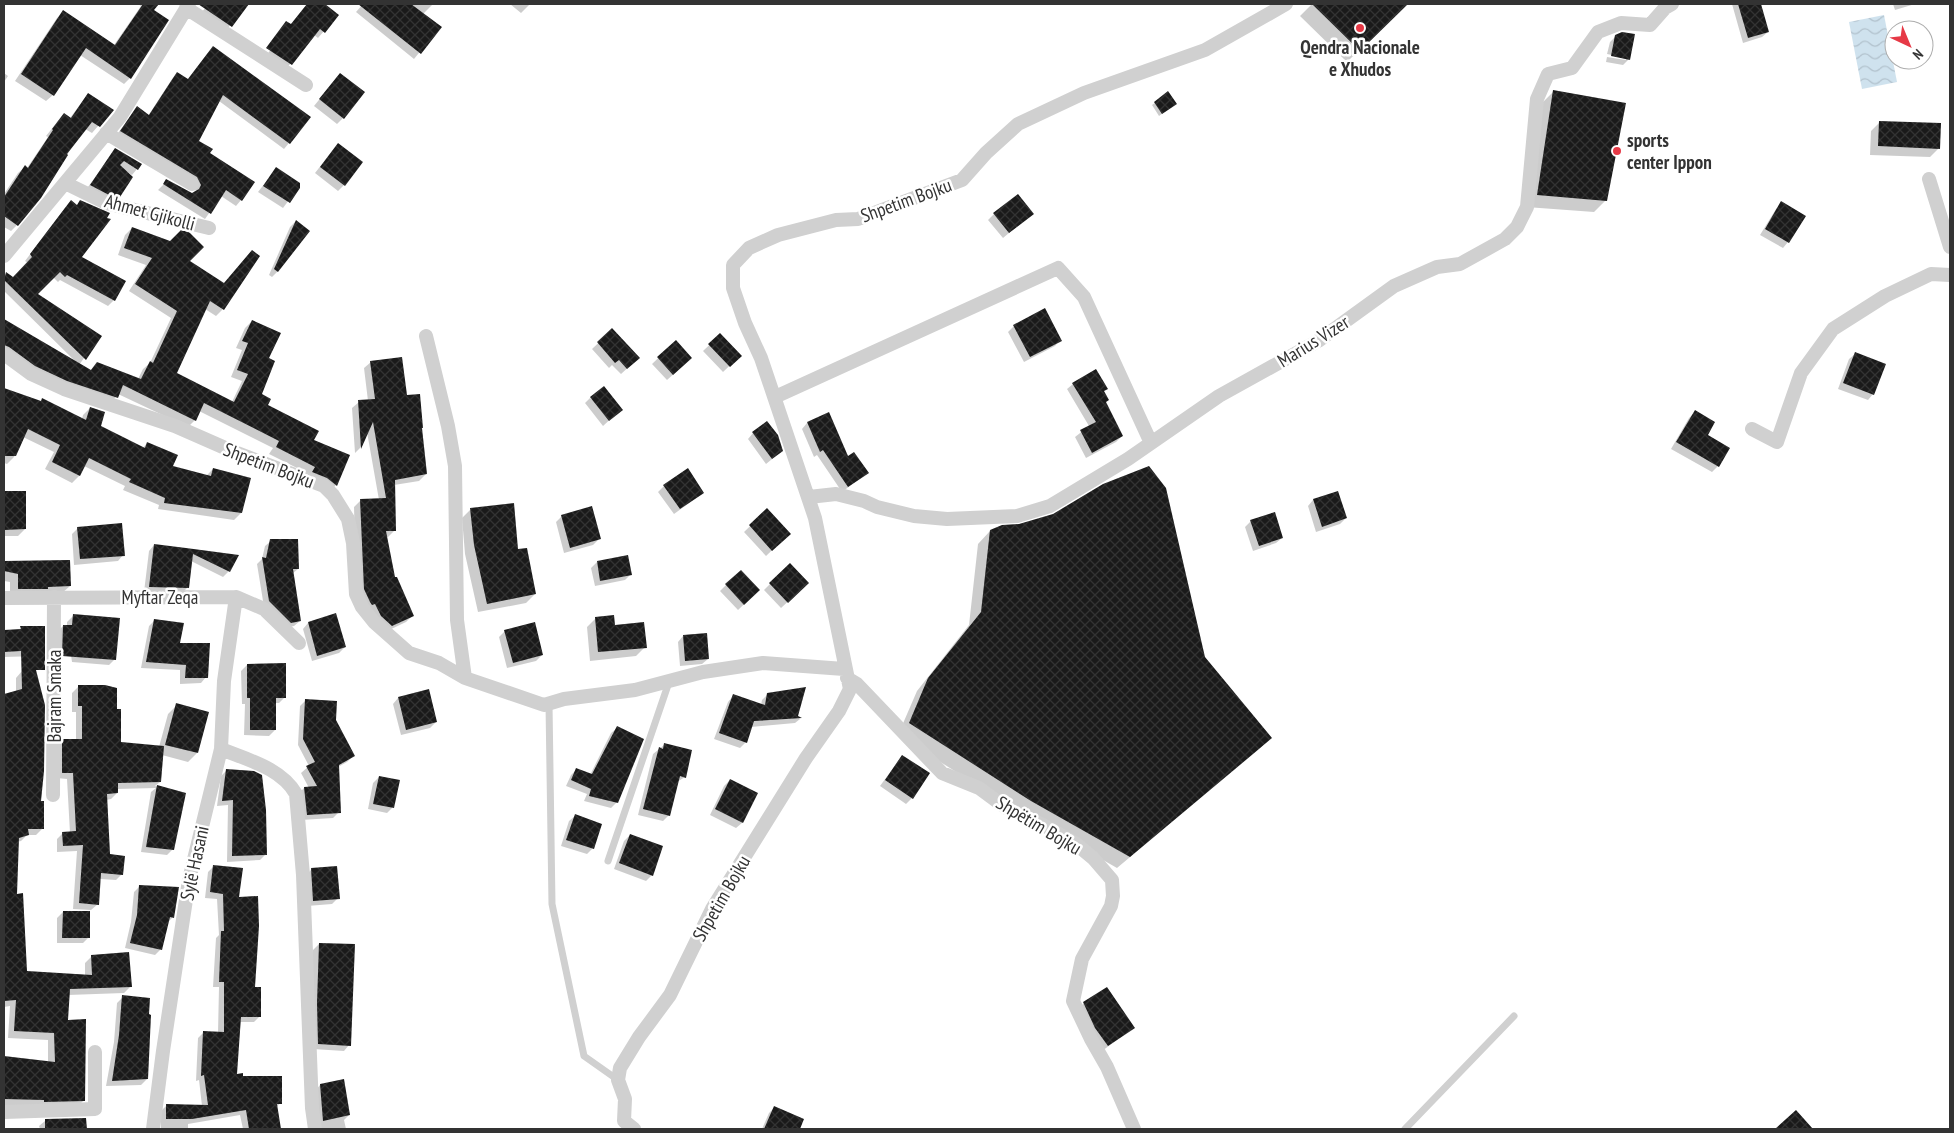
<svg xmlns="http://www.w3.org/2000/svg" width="1954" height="1133" viewBox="0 0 1954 1133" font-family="'PT Sans Narrow',sans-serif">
<defs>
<pattern id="water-waves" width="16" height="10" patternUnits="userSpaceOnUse" patternTransform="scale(1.25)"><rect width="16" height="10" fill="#cfe2ee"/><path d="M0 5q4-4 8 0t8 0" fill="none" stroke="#b2c2cd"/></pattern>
<pattern id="building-cross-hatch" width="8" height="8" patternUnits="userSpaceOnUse" patternTransform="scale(1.25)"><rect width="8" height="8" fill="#1a1a1a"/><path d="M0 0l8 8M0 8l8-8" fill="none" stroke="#333"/></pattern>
</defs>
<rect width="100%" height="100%" fill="#fff"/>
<path fill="url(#water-waves)" d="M1884,15l13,67 -35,7 -13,-67z"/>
<path fill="#0003" d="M138,4h20l-5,7 -23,67 -6,6 -44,-29 -27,40 -7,6 -31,-20 42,-63 7,-6 50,33 27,-39z
M209,4h37l-21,28 -26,-17z
M307,4h16l14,12 -19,22 -4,-3 -29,35 -20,-13z
M363,4h70l-10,10 17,13 -26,32 -58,-47z
M510,4h20l-9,9z
M1312,4h94l-59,58 -47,-46z
M1732,4h28l8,28 -6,5 -19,6z
M1893,4h22l-20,6z
M1616,36l13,23 -6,6 -17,-3 1,-5 19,3v-2l-19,-4 3,-12z
M208,53l81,90 -5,6 -65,-48 -22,40 12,13 32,46 -5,6 -15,-10 -16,23 -47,-29 9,-9 25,13 4,-4 -5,-8 -76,-45 22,-29 11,8 24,-37 5,-6 10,7z
M4,73l4,3 -4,6z
M340,74l3,44 -6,6 -23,-18z
M1553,92l53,108 -12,12 -68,-5 15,-103z
M1168,93l5,13 -14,10 -7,-11z
M88,94l24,16 -20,23 -7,-4 -68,96 -6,6 -7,-4v-33l14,-21 7,-6 2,1 21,-31 -2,-1 12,-15 7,-7 5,4z
M1880,122l59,26 -9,9 -60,-2 1,-24z
M115,150l22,19 -5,6 -6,-4 -7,26 -6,6 -28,-12z
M333,150l11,35 -6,6 -23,-18z
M276,169l22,19 -15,20 -25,-16z
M1781,203l7,39 -5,6 -23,-13 16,-26z
M65,208l15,50 34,42 -6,6 -48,-26 -2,2 -5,-5 -17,17 64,42 -21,29 11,6 7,-8 41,16 5,-10 7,-6 21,-45 -42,-27 17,-26 -28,-10 7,-20 7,-7 92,56 34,-28 -35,53 -7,7 -11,-7 -30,65 57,28 10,-21 -11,-4 11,-27 -6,-2 9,-20 7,-7 16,38 -8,35 6,12 47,35 35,15 -12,29 -7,7 -20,-18 -40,-20 4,-6 -74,-37 -4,9 -7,7 -70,-33 -8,10 -106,-49v-34l73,42 -73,-72v-15l2,-2 7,4 15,-15 -3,-2z
M994,214l32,5 -23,19 -15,-18z
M296,221l-18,50 -6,6 -3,-2 21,-48z
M1045,310l15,30 -5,6 -31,16 -16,-30 6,-6z
M612,330l20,34 -11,10 -9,-9 -3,3 -17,-19z
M720,335l20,21 -17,16 -20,-21z
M675,342l10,22 -18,16 -15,-16z
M1855,354l18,40 -5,6 -30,-11 11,-30z
M371,362l35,35 15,32 5,45 -7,7 -25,4 1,45 -7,7h-3l9,42 18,37 -6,6 -21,10 -20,-21 -10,-67 -1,-37 7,-7h18l-12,-68 -7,16 -5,5 -3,-45 7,-6 9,-1 -4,-33z
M4,381v8l36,13 2,-2 40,19 1,-4 7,-7 10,19 43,21 4,-5 24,24 35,9 7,-7 28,44 -7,7 -76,-11 1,-4 -36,-15 2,-4 -41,-20 -5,10 -7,7 -27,-14 9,-17 -31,-15 -9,20 -7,7 -3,-1z
M1073,384l30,8 2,11 17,33 -6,6 -30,16 -11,-21 14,-11 -22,-37z
M590,398l25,17 -12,11 -18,-23z
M1695,412l11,23 22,13 -10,18 -6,6 -41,-23 18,-31z
M828,414l20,44 19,15 -25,19 -25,-37 -3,2 -12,-28 5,-6z
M753,433l29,18 -16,13 -18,-25z
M664,486l39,7 -29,21 -16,-22z
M4,492h20l1,37 -7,7h-14z
M1338,493l8,25 -6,6 -24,8 -8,-26 5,-6z
M471,509l46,42 18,43 -9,9 -48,9 -13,-58 -3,-36z
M767,510l22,24 -23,22 -22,-24z
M562,516l37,23 -6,6 -29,8 -8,-31z
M1251,521l31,17 -6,5 -23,8 -8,-24z
M78,528l45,27 -5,6 -44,4 -2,-31z
M990,531l214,127 66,80 -12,12 -141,118 -98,-56 -121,-77 19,-44 52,-66 9,-81z
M271,541l27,28 -6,5 8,47 -6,5 -9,2 -21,-21 -7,-43 5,-5 3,-13z
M154,545l83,11 -8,15 -6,6 -32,-16 -3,26 -6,6 -38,-1 5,-41z
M69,561l1,25 -9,8 -51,3v-15l-6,-1v-19z
M597,562l33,13 -5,5 -30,6 -4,-18z
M790,564l18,19 -27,25 -17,-18z
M726,585l33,5 -21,20 -18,-19z
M73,616l42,43 -6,6 -37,-3 -1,-7 -14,1v-24l6,-6h4v-4z
M596,618l18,8 31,21 -9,9 -46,5 -3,-34z
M155,620l51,57 -5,6 -21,1v-14l-39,-2 8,-42z
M308,623l37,24 -6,6 -27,8 -9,-32z
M21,628l17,28 -34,1v-26l14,-1z
M505,631l37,24 -6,6 -29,7 -8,-31z
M683,636l25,23 -6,5 -22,2 -2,-24z
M247,665l38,32 -6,6h-4v27l-6,6 -25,-1 1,-31h-3l-1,-33z
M22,671l21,157 -7,7h-9l-6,6 -4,1 -1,53 10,77 59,4v-13l7,-7 39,30 -7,7 -56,2 -1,26 17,79 -7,7 -73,-2v-48l44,5v-22l-40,-2 2,-32 -6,1v-312l12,-3v-14z
M79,686l37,24 4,33 39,4 9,-33 9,-9 20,48 -9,9 -26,-7 -2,27 -5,4 30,8 -12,55 -6,6 -26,-3 10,-60 5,-4 -39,1v4l-6,6 -5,1 3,56 13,18 -6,6 -16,-1 -2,25 -7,6 -18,-1 4,-58 -20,1v-13l6,-6h7l-3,-54 -11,-1v-31l7,-7h13v-28h-4v-19z
M768,694l32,25 -5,4 -44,4 -5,15 -6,6 -26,-9 14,-37 5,-6 28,9 1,-5z
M398,698l38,24 -6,6 -29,7 -8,-31z
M306,700l28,20 19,36 -6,6 -9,5 1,45 -6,6 -32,2 -3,-26 6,-6h5l-8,-15 8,-7 -11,-21 2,-39z
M617,728v74l-6,6 -27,-7 3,-7 -21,-8 5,-11 6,-6 13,6 21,-42z
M664,745l21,32 -8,5 -8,33 -6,6 -25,-6 15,-61z
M902,756l10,42 -6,6 -26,-18z
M227,770l39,84 -6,6 -33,2 1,-57 -11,1 4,-30z
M379,777l14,30 -6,6 -19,-4 5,-26z
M730,780l27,13 -15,30 -6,5 -26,-13 14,-29z
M575,816l18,32 -6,6 -26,-8 8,-25z
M630,835l22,40 -6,6 -32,-12 10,-28z
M214,866l24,32 22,118 -6,6h-14l-4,54 44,27 -4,5 4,21h-37l-3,-14 -52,9v5h-27v-18l6,-6 35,1 -3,-26 -3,1 2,-43 6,-6 14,1 1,-46h-6l3,-49 3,-3 -2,-36 -12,-1 3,-26z
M312,869l26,29 -6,6 -25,2 -1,-31z
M140,886l33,31 -6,6 -6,26 -6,6 -30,-7 6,-26 3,-30z
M63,912l26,25 -6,6h-26v-25z
M319,944l30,101 -5,6 -31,-2v-99z
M123,997l24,82 -6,6 -35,1 8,-44 3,-39z
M1084,1003l49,25 -31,23 -24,-42z
M320,1085l29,30 -5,5 2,9h-28l-3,-38z
M775,1107l27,12 -4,10h-36l7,-16z
M85,1119v10h-45l-1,-3 6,-5z"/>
<path fill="url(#building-cross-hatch)" d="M143,4h16l-5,6 15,10 -38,59 -45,-31 -32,48 -33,-22 42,-64 52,35z
M198,4h51l-17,23z
M307,4h18l14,11 -14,18 -5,-4 -28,36 -26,-17 20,-27 5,3z
M358,4h53l31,23 -21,27z
M1312,4h96l-48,47z
M1738,4h23l8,28 -21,6z
M1622,32l13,2 -5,26 -19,-4 4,-21z
M213,46l98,71 -21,27 -67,-49 -24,46 14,8 -3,4 45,29 -13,19 -16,-11 -15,24 -48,-30 3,-5 26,14 7,-4 2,-4 -4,-8 -77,-46 17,-25 12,9 28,-43 11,7z
M340,73l25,19 -21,27 -25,-20z
M1553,90l73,13 -19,98 -70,-6z
M1168,91l9,13 -15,10 -8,-12z
M88,93l26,17 -14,17 -8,-5 -25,32 1,1 -27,43 -23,28 -14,-10v-19l21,-32 3,3 25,-38 -1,-1 12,-16 7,5z
M1879,121l62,2 -1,26 -62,-3z
M338,143l25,19 -18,24 -25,-19z
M115,148l27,16 -4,6 -14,-9 -4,4 13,12 -13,20 -11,-2 -19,-10z
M276,167l24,16v5l-10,15 -27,-17z
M1018,194l16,20 -25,19 -16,-20z
M71,200l6,5 3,-5 30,13 -3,5 4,1 -29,38 44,24 -11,20 -48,-26 -2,2 -5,-5 -22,22 64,42 -16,24 -82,-80 2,-8 7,5 19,-20 -2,-3z
M1781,201l25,15 -17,27 -24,-14z
M296,220l14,11 -32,41 -4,-3z
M132,227l38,14 11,-11 8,2 15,15 -14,14 34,22 28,-33 8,6 -36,54 -14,-9 -33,72 57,29 14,-28 -11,-4 11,-27 -6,-2 10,-21 29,13 -12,25 6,3 -13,33 9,5 -3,6 51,26 -5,9 36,15 -13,31 -10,-8 -15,-6 3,-5 -39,-20 3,-6 -75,-38 -8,18 -73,-36 -5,13 -51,-17 -32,-15 -26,-19 -5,-2v-26l87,51 6,-8 44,17 9,-18 3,2 24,-52 -42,-27 17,-26 -28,-10z
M1045,308l17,33 -32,16 -17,-32z
M612,328l28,30 -13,11 -8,-9 -4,3 -18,-21z
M720,333l22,23 -12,11 -22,-23z
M676,340l16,18 -19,17 -16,-18z
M1855,352l31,12 -12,31 -31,-12z
M402,357l5,38 13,-1 3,34h-1l5,46 -32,6 1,51h-10l9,46h2l17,39 -22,10 -11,-10 -6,-12 -3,1 -2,-3 -6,-13 -4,-90 26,-1 -13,-76 -12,27 -3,-49 17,-1 -5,-38z
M1096,369l12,20 -4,2 5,9 -3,2 17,34 -31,17 -12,-23 16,-8 -24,-39z
M604,386l19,24 -14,11 -19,-24z
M4,388l37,13 1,-3 44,22 4,-13 15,5 -4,14 44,22 2,-6 31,13 -5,11 38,10 2,-8 38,10 -9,35 -78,-10 1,-5 -36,-16 2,-3 -42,-21 -9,18 -28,-14 8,-17 -32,-16 -12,27h-12z
M1695,410l20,12 -7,13 22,13 -11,19 -43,-25z
M829,412l19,44 6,-4 15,21 -21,14 -25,-37 -3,2 -13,-30z
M767,421l11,14 5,16 -11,8 -20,-27z
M1149,466l17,22 39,169 67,81 -142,119 -99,-56 -122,-78 19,-45 53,-66 9,-82 12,-5 17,-1 34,-10 50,-30z
M688,468l16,25 -24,16 -17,-24z
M4,491h22v38l-22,1z
M1338,491l9,27 -25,9 -9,-28z
M514,503l4,46 9,-1 9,46 -49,10 -13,-59 -4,-37z
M592,506l9,33 -31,9 -9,-33z
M767,508l24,26 -19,17 -23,-26z
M1275,512l8,26 -24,8 -9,-26z
M122,523l3,33 -45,3 -3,-32z
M270,539h28l1,30h-6l8,52 -10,2 -22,-22 -7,-44 4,1z
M154,544l32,4 53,7 -9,17 -37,-18 -4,34 -40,-1z
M628,555l4,20 -32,6 -3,-20z
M70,560l1,26 -23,1v2h-30v-15l-14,-3v-10z
M790,563l19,20 -21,20 -19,-20z
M741,570l19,20 -16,15 -19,-21z
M336,613l10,34 -29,9 -9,-34z
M73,614l47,4 -4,42 -54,-4 1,-31h9z
M614,615l1,10 29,-3 3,26 -49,4 -3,-35z
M154,619l30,4 -4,20h30l-2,35h-23l1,-13 -40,-3z
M535,622l8,33 -30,8 -9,-33z
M20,626h25v44h-9l9,35 -1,66 -3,30h3v28h-16l1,6 -10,3 -2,56 6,-1 4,78 65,4 -1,-20 38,-3 3,35 -62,2 -2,31 18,-1 -1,82 -41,1v-2l-40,-1v-43l51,6 -1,-29 -40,-2 2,-31 -12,1v-307l18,-5 -1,-38 -17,1v-22l17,-1z
M707,633l2,26 -24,2 -2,-26z
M286,663v35h-10v32h-26v-32h-3v-34z
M78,685h27l12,3v21h4v33l43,4 -3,36 -43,1v10l-11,1 3,60 15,2 -2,19 -22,-2 -2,32 -20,-2 4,-58 -20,1 -1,-14 14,-1 -3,-58h-11v-34h20v-33h-4z
M806,687l-8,29 4,2 -48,3 -7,22 -28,-10 14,-39 32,11 2,-12z
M429,689l8,33 -31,8 -8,-33z
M305,699l32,2 -1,19 19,36 -16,9 2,48 -34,2 -3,-28 13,-1 -11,-20 9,-4 -12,-23z
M176,703l33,9 -11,41 -33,-8z
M617,726l27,13 -26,64 -29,-7 2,-7 -20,-9 5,-12 16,6z
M664,743l28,7 -6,28 -6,-2 -10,40 -27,-7 16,-62 4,2z
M902,755l28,18 -17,26 -28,-19z
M226,769l28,2 8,4 4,35 1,45 -35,1 1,-56 -11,1z
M379,776l21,4 -6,28 -21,-4z
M730,779l28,14 -15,30 -28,-14z
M157,785l29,8 -12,57 -28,-3z
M575,814l27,10 -8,25 -28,-9z
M630,834l33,12 -10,30 -34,-13z
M213,865l30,3 -4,29 19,-1 1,30 -4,61h6v30h-20l-4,57 6,-1v3h39v28h-5l4,25h-32l-3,-19 -54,9h-26v-15l42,1 -4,-30 -3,1 2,-45 21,1v-50h-5l2,-51h3l-1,-37 -13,-2z
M337,866l3,33 -27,2 -2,-33z
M139,885l40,2 -5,31 -4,-1 -8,33 -32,-7 7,-28z
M63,911h27v27h-28z
M319,943l36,1 -4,102 -33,-2 -1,-41z
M1107,987l28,41 -27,18 -13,-18 -12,-26z
M122,995l28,3 -1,16 2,1 -3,64 -36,2 7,-46z
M344,1079l6,36 -27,6 -3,-37z
M774,1106l30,13 -4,10h-36z
M1796,1110l17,19h-38z
M86,1118l1,11h-42v-10z"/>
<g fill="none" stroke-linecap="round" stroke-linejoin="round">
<path stroke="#d0d0d0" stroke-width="7" d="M549,704l3,200 32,152 34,24
M608,861l61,-179
M1405,1129l109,-113"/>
<path stroke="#d0d0d0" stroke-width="14" d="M186,8l120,77
M106,133l86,51
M1929,179l21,68
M65,183l41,20 103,25
M4,256l116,-139 69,-113
M426,336l22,90 7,40 2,154 8,58
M4,354l27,20 33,15 111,37 57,25 92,35 9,9 15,24 5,24 3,51 6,13 12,15 35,31 30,10 26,15 79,27 20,-6 71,-9 68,-18 60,-9 81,6
M775,397l283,-129 26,29 67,146
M1752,429l25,13 24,-69 32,-44 52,-33 46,-22 19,1
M809,497l27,-3 28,7 13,6 37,9 33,3 70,-3 33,-10 78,-47 91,-63 99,-55 76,-55 43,-19 23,-3 45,-25 12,-12 10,-20 10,-108 11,-25 24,-6 26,-36 23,-9 29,2 15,-17 7,-4
M4,598l232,-1 28,12 35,34
M847,678l10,6 85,89 37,15 27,20 37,17 32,18 18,15 19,22 1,16 -2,10 -29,53 -9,42 18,38 16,28 27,62
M221,749c27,11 60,19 75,45l7,81 9,233 3,21
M53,795l1,-198
M4,1112l91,-3v-57
M153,1129l10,-78 26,-171 32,-131 3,-68 12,-84
M634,1129l-10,-8 1,-22 -7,-19 2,-12 19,-31 31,-42 42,-86 94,-151 33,-47 11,-22 -35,-171 -54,-160 -16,-35 -12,-35v-23l16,-17 29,-13 58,-15 22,-1 104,-39 24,-27 32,-29 66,-31 121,-43 81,-46"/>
</g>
<g fill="#e63946" stroke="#fff" stroke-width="2">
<circle cx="1360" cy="28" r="5"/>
<circle cx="1617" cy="151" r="5"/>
</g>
<g text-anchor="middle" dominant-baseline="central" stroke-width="5" stroke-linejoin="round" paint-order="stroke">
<g font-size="19" font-weight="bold" fill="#333" stroke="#fff">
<text x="1360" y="47">Qendra Nacionale<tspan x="1360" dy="22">e Xhudos</tspan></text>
<text x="1627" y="140" text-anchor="start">sports<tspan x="1627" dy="22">center Ippon</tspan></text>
</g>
<g font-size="19" fill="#333" stroke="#fff">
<text transform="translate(906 200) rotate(-20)">Shpetim Bojku</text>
<text transform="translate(150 212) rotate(15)">Ahmet Gjikolli</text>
<text transform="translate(1313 341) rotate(-32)">Marius Vizer</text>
<text transform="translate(269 465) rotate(21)">Shpetim Bojku</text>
<text x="160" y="597">Myftar Zeqa</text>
<text transform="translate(54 696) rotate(-90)">Bajram Smaka</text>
<text transform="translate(1039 825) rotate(31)">Shpëtim Bojku</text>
<text transform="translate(194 863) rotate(-78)">Sylë Hasani</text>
<text transform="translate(721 898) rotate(-60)">Shpetim Bojku</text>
</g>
</g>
<rect width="1954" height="1133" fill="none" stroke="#333333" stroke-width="10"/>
<g transform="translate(1909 45) rotate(136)"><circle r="24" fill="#ffffff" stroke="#adadad"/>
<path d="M0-4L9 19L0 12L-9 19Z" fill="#e63946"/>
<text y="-8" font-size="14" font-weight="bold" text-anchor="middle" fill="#333333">N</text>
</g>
</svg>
